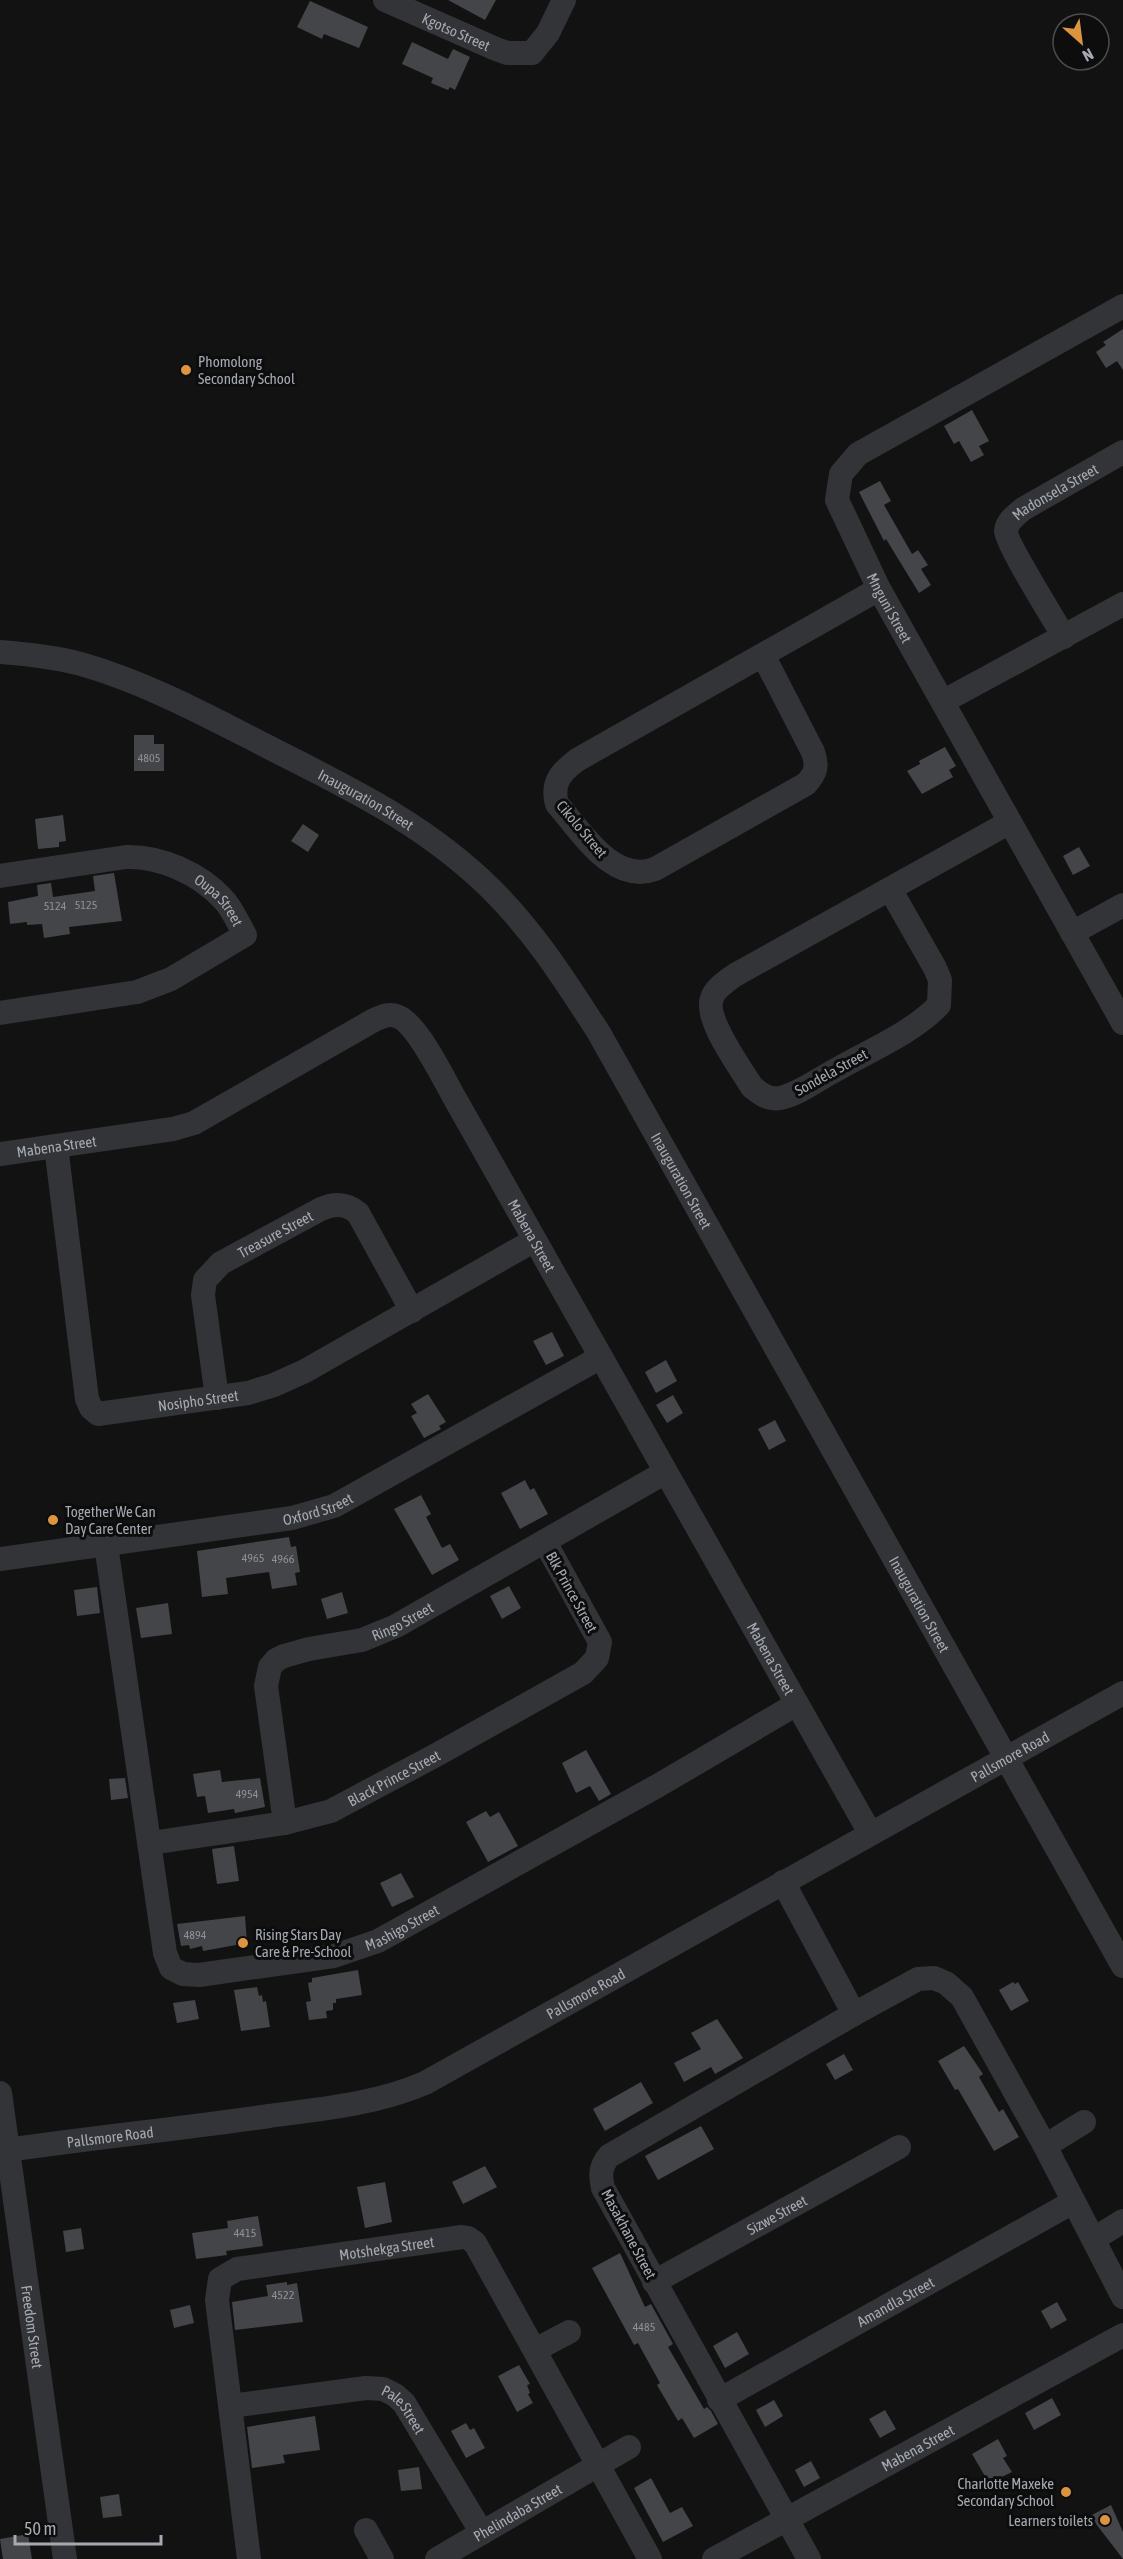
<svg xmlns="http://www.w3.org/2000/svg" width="1123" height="2559" viewBox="0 0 1123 2559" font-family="'Asap Condensed',sans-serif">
<rect width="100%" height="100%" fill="#121213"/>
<path fill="#444548" d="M448,0h48l-11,20z
M310,1l58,26 -9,21 -35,-14 -2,5 -25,-12z
M412,42l36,17 5,-10 17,8 -15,33 -5,-3 -2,3 -17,-7 2,-5 -31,-14z
M1123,329v41l-6,-9 -11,7 -10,-16 10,-7 -3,-3z
M972,410l17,31 -10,5 5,9 -13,7 -12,-21 -5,3 -10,-18z
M880,481l11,20 -7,4 28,49 6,-4 10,15 -7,4 10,16 -12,8 -33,-54 -2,2 -25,-49z
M134,735h20v9h10v27h-30z
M945,747l11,19 -7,4 4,7 -31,17 -15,-23 13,-7 -1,-3z
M63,815l3,26 -7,1v5l-21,2 -3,-30z
M303,824l16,11 -11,17 -17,-11z
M1079,847l11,19 -17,9 -10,-19z
M114,873l8,48 -53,6 1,7 -26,4 -2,-14 -15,1v-3l-17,2 -2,-22 30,-6 -1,-11 14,-2 2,14 42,-6 -2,-15z
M552,1332l12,24 -18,9 -13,-24z
M666,1360l11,21 -21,12 -11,-21z
M428,1394l18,28 -7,4 2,3 -17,9 -13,-22 6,-3 -6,-9z
M673,1395l10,18 -16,10 -11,-18z
M775,1420l11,21 -17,9 -11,-21z
M525,1480l5,10 4,-2 14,26 -28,15 -19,-36z
M421,1495l10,19 -5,3 16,31 8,-4 9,16 -27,15 -38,-66z
M289,1537l2,10 5,-1 4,26 -5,1 2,12 -25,4 -3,-17 -43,6 2,16 -26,3 -5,-46z
M509,1586l12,22 -19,11 -12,-23z
M97,1587l3,26 -23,3 -3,-26z
M342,1592l6,21 -21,6 -6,-20z
M168,1603l4,31 -31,4 -5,-30z
M586,1750l25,44 -12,7 -9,-15 -14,7 -14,-30z
M220,1770l2,12 38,-4 5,29 -30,6 -1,-4 -26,4 -3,-17 -8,1 -4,-23z
M125,1778l3,20 -17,2 -2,-21z
M486,1811l4,6 9,-5 19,34 -30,16 -22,-40z
M234,1846l5,35 -22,3 -5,-35z
M401,1873l13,24 -22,10 -12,-24z
M245,1916l2,27 -44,8 -1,-5 -12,3 -1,-4 -8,1 -4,-22z
M358,1970l4,25 -26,4v4h-3v7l-7,1 1,7 -18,2 -3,-18 5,-1 -3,-18 4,-1v-4z
M1013,1982l2,2 3,-2 11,19 -18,10 -12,-21z
M257,1987l2,9 3,-1 1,7 3,-1 4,26 -29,4 -7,-41z
M195,2000l4,19 -22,4 -4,-20z
M717,2019l26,39 -28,16 -4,-7 -27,15 -10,-19 27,-14 -10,-16z
M964,2046l19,28 -4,3 20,35 4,-3 16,28 -25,14 -36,-62 -3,1 -17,-29z
M844,2054l9,16 -18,10 -9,-16z
M641,2082l12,21 -48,28 -12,-22z
M701,2126l13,23 -56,31 -13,-24z
M485,2166l12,21 -34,17 -11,-22z
M385,2182l7,40 -27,6 -8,-41z
M258,2216l5,30 -37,5 1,4 -31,4 -4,-26 36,-5 -1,-7z
M81,2228l3,21 -18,3 -3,-21z
M620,2253l25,54 6,-3 22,40 -5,3 36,62 3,-2 4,4 7,13 -24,14 -12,-20 -4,3 -21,-36 3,-2 -22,-40 -4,2 -42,-77z
M287,2282v3l10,-2 6,39 -68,8 -3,-28 36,-6 -2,-11z
M1057,2302l10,18 -16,9 -10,-18z
M190,2305l4,18 -20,5 -4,-18z
M737,2332l12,22 -24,14 -12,-22z
M519,2365l11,19 -3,1 3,8 -2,1 5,9 -16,9 -19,-36z
M1052,2398l9,17 -27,15 -9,-17z
M774,2400l9,16 -18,11 -9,-17z
M885,2410l11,19 -16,9 -11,-19z
M315,2416l5,34 -37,5 2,8 -33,5 -5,-41z
M466,2423l4,7 4,-2 11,20 -19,10 -15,-27z
M998,2439l9,17 -4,2 9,14 -23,11 -17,-29z
M811,2461l9,17 -16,9 -9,-17z
M419,2467l3,22 -21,2 -3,-21z
M651,2478l19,35 12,-6 11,19 -30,16 -29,-54z
M119,2494l3,22 -19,2 -3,-21z
M1111,2505l12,27v27l-33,-43z
M28,2534l4,25h-29l-3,-20z"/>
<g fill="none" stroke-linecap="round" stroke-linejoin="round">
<g stroke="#333437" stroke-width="24">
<path id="s1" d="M385,0l111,49 11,4h25l16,-20 16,-33"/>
<path id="s2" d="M1123,306l-265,148 -17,20 -4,26 42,89 244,434"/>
<path id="s3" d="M1064,637c-9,-16 -58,-94 -58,-106 1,-10 10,-16 17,-22l100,-57"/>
<path id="s4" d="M0,652c27,2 54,5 81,12 70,20 134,56 199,89 77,39 148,74 210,135 44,43 76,94 109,145l524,933"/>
<path d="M763,655l50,97c5,14 3,21 -7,32l-151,85c-42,16 -74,-38 -98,-65 -6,-21 4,-32 20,-44l302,-171"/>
<path d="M944,701l179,-97"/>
<path id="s5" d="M0,876l126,-19c34,-1 73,16 97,42 9,9 15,24 22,36l-74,44 -34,13 -137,21"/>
<path d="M890,889l45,79 5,12 -1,25c-28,29 -71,46 -105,66 -17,9 -35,23 -54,27 -12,2 -19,-4 -28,-11 -12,-20 -48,-68 -40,-89 3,-10 15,-17 23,-23l275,-153"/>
<path d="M1072,933l51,-28"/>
<path id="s6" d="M56,1146l31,253 4,9 7,6 150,-21 26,-8 31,-14 228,-130"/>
<path id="s7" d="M0,1154l173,-25 21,-6 180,-103c7,-3 15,-7 22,-4 21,5 50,68 62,88l412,729"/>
<path id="s8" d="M217,1398l-14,-103 2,-15 16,-17 100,-54c13,-6 25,-6 37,4l54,98"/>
<path id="s9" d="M106,1545l59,408 6,15 12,6 16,1 135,-19 44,-15 281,-156 136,-80"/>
<path id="s10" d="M0,1559l292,-41 42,-12 267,-149"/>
<path id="s11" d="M285,1823l-19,-137 4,-19 6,-7 8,-4 25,-7 53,-9 34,-14 268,-153"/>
<path id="s12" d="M151,1843l134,-20 46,-12 107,-57 145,-81 14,-15 3,-16 -55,-100"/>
<path d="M783,1882l71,132"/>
<path id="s13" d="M0,2093l65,466"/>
<path d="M1045,2146l39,-24"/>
<path id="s14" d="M0,2151c89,-13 179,-22 269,-35 53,-7 107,-12 156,-33l698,-390"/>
<path d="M1094,2239l29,-18"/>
<path id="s15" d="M654,2282l245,-135"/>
<path d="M535,2350l34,-18"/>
<path id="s16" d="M719,2400l354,-198"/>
<path id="s17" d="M231,2406l135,-18 17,1 12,6 9,8 78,130"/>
<path d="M366,2530l16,29"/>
<path id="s18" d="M249,2559l-32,-259 3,-21 17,-10 225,-32 6,1 7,5 175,316"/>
<path id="s19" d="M437,2559l192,-112"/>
<path id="s20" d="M714,2559l409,-224"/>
<path d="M809,2559l-206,-371c-3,-13 -3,-21 6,-32l245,-142 64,-35 16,-1 12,5 16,14 83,149 78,151"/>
</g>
</g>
<g fill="#dc9440" stroke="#0d0d0e" stroke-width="2">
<circle cx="186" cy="370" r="6"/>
<circle cx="53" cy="1520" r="6"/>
<circle cx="243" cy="1943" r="6"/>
<circle cx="1066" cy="2492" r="6"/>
<circle cx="1105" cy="2520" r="6"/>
</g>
<g text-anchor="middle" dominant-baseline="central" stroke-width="6" stroke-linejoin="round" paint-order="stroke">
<g font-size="12" fill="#8d9198">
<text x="149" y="758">4805</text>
<text x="86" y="905">5125</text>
<text x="55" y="906">5124</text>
<text x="253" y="1558">4965</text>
<text x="283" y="1559">4966</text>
<text x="247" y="1794">4954</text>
<text x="195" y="1935">4894</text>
<text x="245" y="2233">4415</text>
<text x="283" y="2295">4522</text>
<text x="644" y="2327">4485</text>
</g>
<g font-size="15" fill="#a5aab2" stroke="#0d0d0e">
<text stroke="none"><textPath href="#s1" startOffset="78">Kgotso Street</textPath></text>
<text stroke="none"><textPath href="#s3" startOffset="186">Madonsela Street</textPath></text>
<text stroke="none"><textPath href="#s2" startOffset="476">Mnguni Street</textPath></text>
<text stroke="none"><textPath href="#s4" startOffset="398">Inauguration Street</textPath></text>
<text transform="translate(582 829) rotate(50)">Cikolo Street</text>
<text stroke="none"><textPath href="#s5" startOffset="234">Oupa Street</textPath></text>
<text transform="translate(831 1072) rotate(-29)">Sondela Street</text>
<text stroke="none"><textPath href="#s7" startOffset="57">Mabena Street</textPath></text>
<text stroke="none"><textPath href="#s4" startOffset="902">Inauguration Street</textPath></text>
<text stroke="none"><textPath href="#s8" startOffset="204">Treasure Street</textPath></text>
<text stroke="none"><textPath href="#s7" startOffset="687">Mabena Street</textPath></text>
<text stroke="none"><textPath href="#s6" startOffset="375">Nosipho Street</textPath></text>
<text stroke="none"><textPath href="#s10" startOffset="322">Oxford Street</textPath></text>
<text transform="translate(572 1592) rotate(61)">Blk Prince Street</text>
<text stroke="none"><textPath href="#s4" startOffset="1388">Inauguration Street</textPath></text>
<text stroke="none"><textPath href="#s11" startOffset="300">Ringo Street</textPath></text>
<text stroke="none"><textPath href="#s7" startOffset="1173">Mabena Street</textPath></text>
<text stroke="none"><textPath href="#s14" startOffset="1101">Pallsmore Road</textPath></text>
<text stroke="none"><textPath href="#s12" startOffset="254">Black Prince Street</textPath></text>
<text stroke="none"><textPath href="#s9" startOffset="668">Mashigo Street</textPath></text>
<text stroke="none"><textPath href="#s14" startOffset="615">Pallsmore Road</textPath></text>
<text stroke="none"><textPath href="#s14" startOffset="111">Pallsmore Road</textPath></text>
<text stroke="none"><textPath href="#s15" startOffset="140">Sizwe Street</textPath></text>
<text transform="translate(629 2234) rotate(62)">Masakhane Street</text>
<text stroke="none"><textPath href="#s18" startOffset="453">Motshekga Street</textPath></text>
<text stroke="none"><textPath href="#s16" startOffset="202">Amandla Street</textPath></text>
<text stroke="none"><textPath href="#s13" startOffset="236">Freedom Street</textPath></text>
<text stroke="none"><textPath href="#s17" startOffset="183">Pale Street</textPath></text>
<text stroke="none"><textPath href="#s20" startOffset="232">Mabena Street</textPath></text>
<text stroke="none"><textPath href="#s19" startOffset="93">Phelindaba Street</textPath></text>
</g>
<g font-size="15" fill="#a5aab2" stroke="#0d0d0e" text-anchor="start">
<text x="198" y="361">Phomolong<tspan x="198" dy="17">Secondary School</tspan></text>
<text x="65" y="1511">Together We Can<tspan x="65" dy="17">Day Care Center</tspan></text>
<text x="255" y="1934">Rising Stars Day<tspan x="255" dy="17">Care &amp; Pre-School</tspan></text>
<text x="1054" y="2483" text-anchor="end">Charlotte Maxeke<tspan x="1054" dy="17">Secondary School</tspan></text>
<text x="1093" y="2520" text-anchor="end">Learners toilets</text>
</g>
</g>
<g transform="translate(1081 42) rotate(152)"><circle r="28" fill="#0d0d0e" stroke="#4a4c50" stroke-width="1.5"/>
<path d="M0-4.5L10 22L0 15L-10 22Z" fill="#dc9440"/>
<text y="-9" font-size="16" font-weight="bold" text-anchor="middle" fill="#a5aab2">N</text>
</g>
<path d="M15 2535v9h146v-9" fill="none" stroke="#a5aab2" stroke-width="3"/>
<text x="24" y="2535" font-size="18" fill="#a5aab2" stroke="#0d0d0e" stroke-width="4.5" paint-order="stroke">50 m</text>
</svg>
